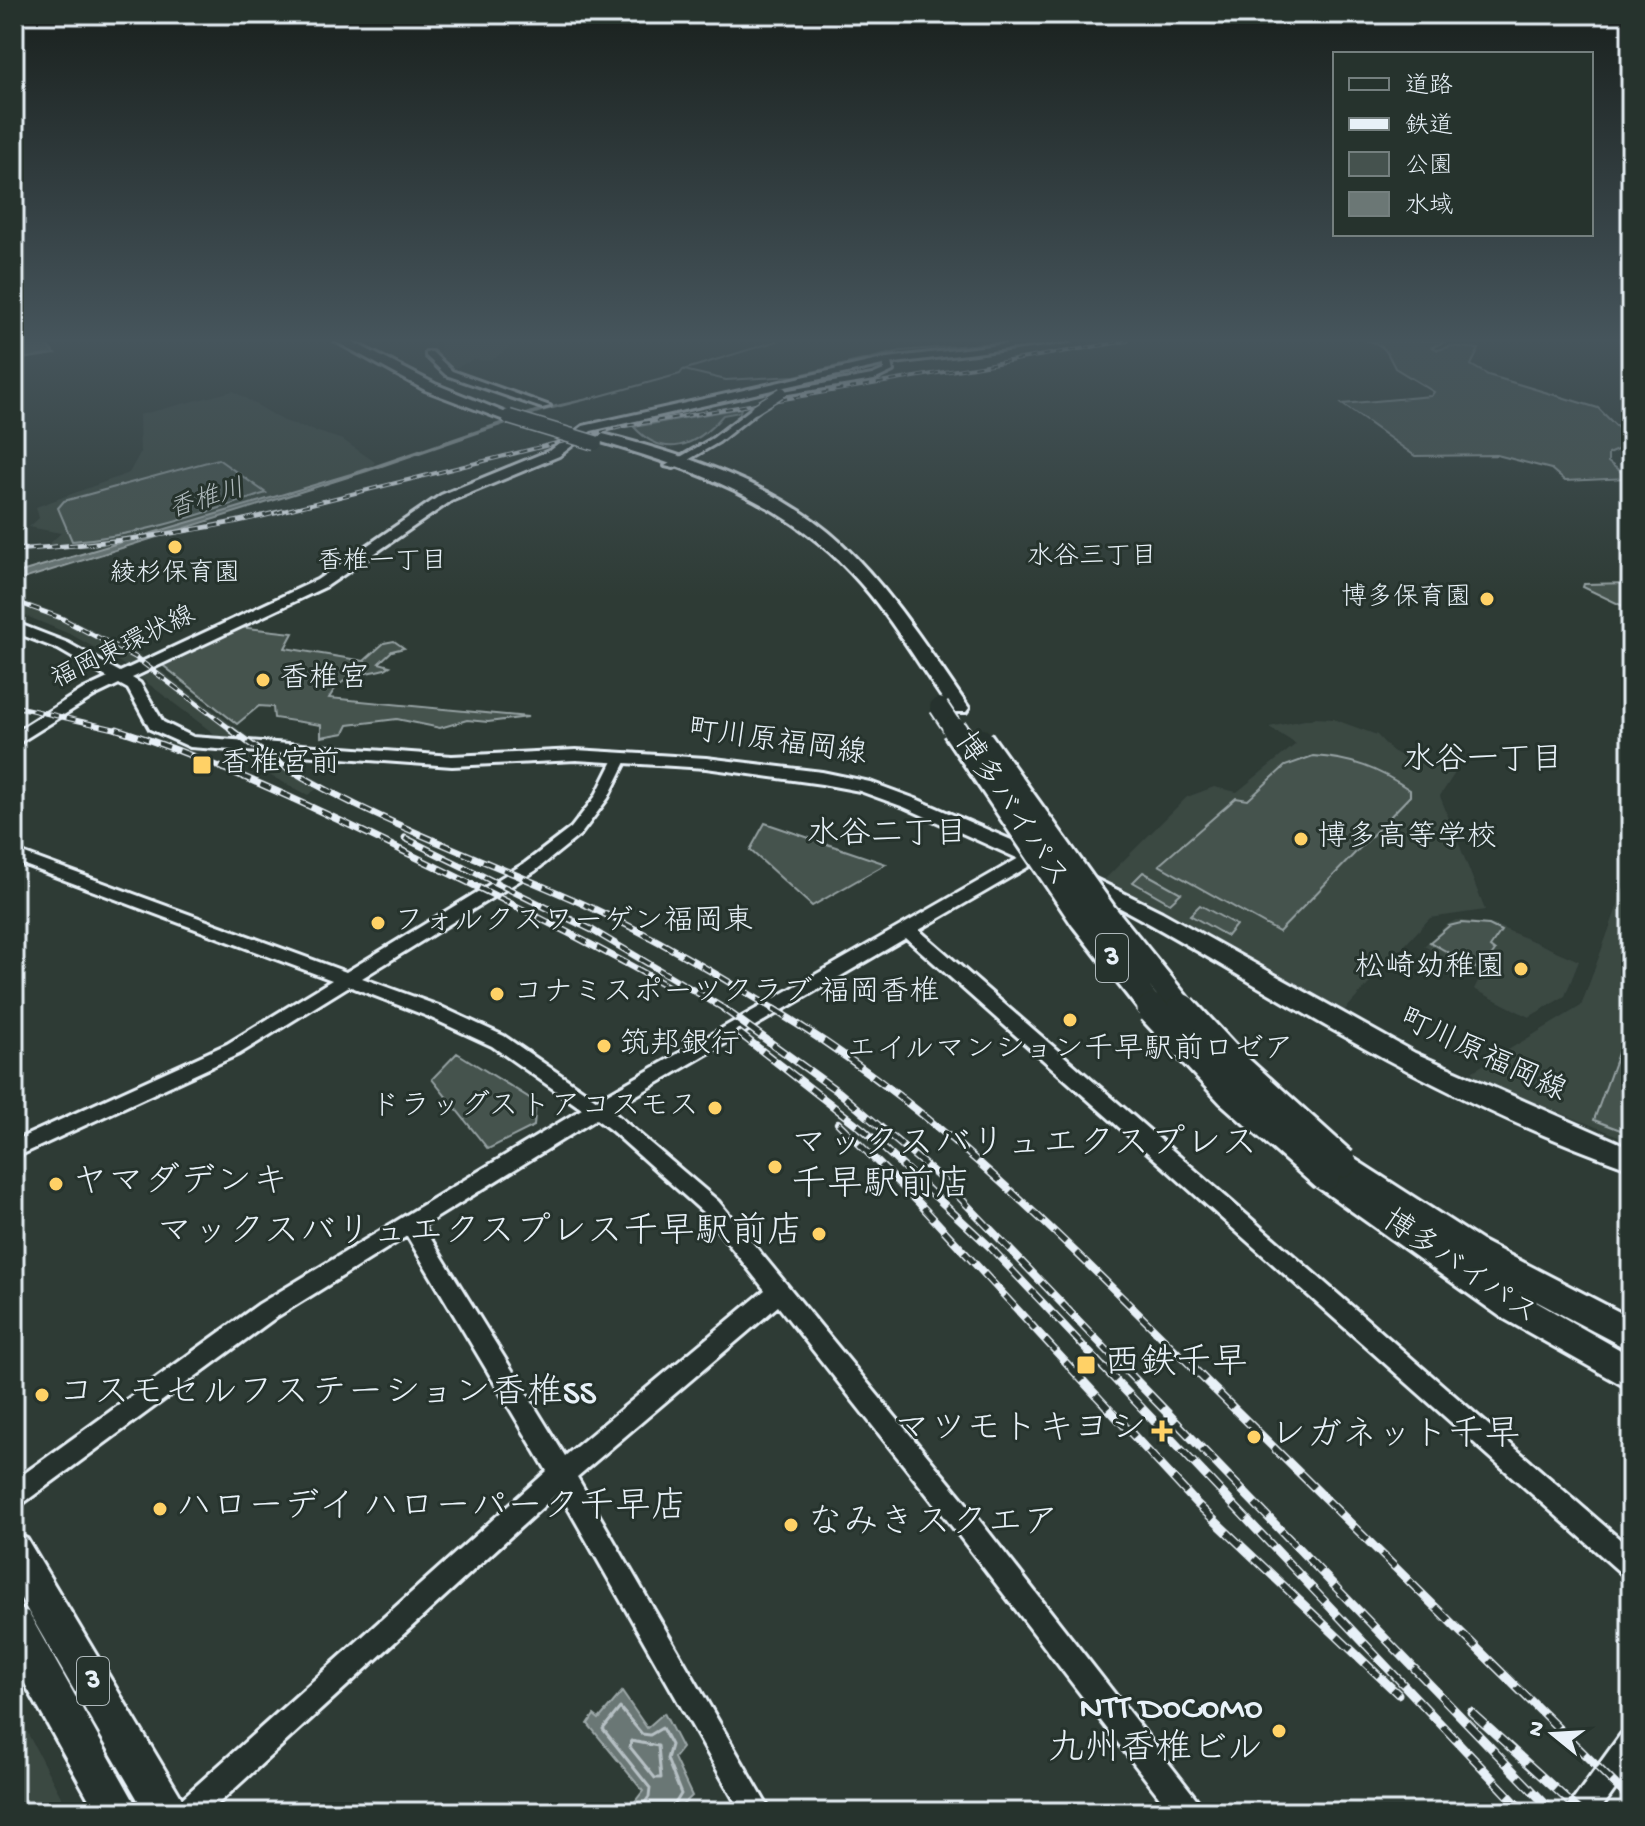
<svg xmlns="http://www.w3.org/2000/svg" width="1645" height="1826" viewBox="0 0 1645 1826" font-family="'Gochi Hand','Klee One',sans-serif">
<rect width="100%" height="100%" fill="#2e3b35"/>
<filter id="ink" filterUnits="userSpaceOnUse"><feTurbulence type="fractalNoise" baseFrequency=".0125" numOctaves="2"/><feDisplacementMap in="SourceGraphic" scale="16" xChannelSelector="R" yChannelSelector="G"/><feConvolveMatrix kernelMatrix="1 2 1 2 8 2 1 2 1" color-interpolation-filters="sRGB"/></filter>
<g filter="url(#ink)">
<path fill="#3b4843" d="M441,341h77l-26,19h-19l-18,8 -9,-5 -6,-11z
M233,391l51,30 59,19 32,22 -3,5 -207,62 -60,12 -2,5 -89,6v-6l34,-1 13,-12 -32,-6 10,-9 -3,-11 93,-34 11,-20 -1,-38z
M14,597l51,19 75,39 130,98 54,31 -16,11 -41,-21 -146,-111 -49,-28 -58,-24z
M1315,718l18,1 44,16 14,15 21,12 35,6 8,5 -15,23 45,114 -55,8 -87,94 -241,-130 85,-85 27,-10 23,5 59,-48 -27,-17z
M1631,869v272l-157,-63 -1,-7 108,-65z
M1456,920l39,5 84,36 -14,35 -36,21 -55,-28 6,-12 -56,-31 22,-21z
M14,1707l36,69 19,36h-55z"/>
<path fill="#45524e" stroke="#96a2a3" stroke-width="2" d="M1366,341h81l-15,6 6,3 14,-4 27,3 -8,16 17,10 110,33 27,27h6v9l-23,10v8l21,16 -64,3 -14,-12 -54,-14 -82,1 -73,-52 89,-8 3,-4 -39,-24c-8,-15 -9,-24 -29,-27z
M741,408l-1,4 -17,3c-27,32 -59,45 -89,12z
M218,459l48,34c-64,21 -126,43 -194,48l-14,-33 6,-7z
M1631,583v27l-48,-23 1,-3z
M239,627l54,6 -8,15 79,13 20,-18 10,-2 10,7 -12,3 -13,12 11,3 -5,3c-24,6 -43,5 -56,29l199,19 -40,5 -21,-2 -27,8 -43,-9 -49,6 -4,8 -23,4v-12l-47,-7 -1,-11 -14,-1 -22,18 -77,-61z
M1313,756c38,2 66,13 97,34v6l-131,136 -120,-67 77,-67 12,2 37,-34z
M765,823l121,41 -74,42 -62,-56z
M1143,872l38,21 -11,10 -37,-21z
M1200,905l36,20 -9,11 -37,-21z
M1461,923l28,2 12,6 -11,16 5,4 -14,20 -51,-29 19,-16z
M1631,1017v117l-37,-14z
M457,1053l79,49 -2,24 -46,23 -56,-70z"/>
<path fill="#6b7775" stroke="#9da8a9" stroke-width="2" d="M14,341h29l12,13 -41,6z
M592,398l-51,13 -174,60 -353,111v-8l347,-103 177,-61z
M622,1692l25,36 17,-15 18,35 -8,10 18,38 -17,16h-48l16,-21 -55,-67 6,-9 5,4z"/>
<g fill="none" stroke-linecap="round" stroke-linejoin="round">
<path stroke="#b6c0c4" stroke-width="3" d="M631,1741l27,5 3,32h-6l-25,-31z
M638,1812l11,-15 1,-9 -47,-59 17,-21 22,26 8,1 12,-7 9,17 -4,14 14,35 -11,18"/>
<path stroke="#9da8a9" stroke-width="2" d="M684,370l42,10 69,-4 106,-25 116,-10
M589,399l91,-25 3,-4 94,-29"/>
<defs>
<path id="minor" d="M426,352h6l20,19 98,35 -8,2 -96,-33 -20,-19z
M884,359h6l3,12 -19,9 -92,15 -4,-3 94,-17 12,-5z
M755,406l5,3 -2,2 -39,31 -45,26 -9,-2 48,-28z
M621,754l7,4 -20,40 -27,36 -46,37 -173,107 77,28 65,30 93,64 431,-247h10l3,4 -3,4 -119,69 712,619v28l-9,-3 -716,-636 -295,172 107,91 244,297 237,304 4,10h-32l-227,-296 -166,-210 -201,171 194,335h-30l-182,-320 -350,320h-35l4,-10 369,-331 -140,-235 -132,82 -253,186 -8,4v-27l245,-177 323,-195 -90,-63 -65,-30 -78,-30 -110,68 -225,104v-17l213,-97 105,-64 -318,-119v-11l332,122 179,-109 46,-35 24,-31 21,-42zM596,1119l16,12 92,82 61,77 -200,166 -142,-230z
M1631,1730v37l-32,45h-31l4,-10 49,-68z"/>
<path id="major" d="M1033,341h37l-183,23 -296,67 -32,25 -108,45 -124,85 -195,92 8,5 23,39 30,15 259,19 124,-6 130,8 116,14 48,10 46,17 137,59 3,5 -3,5h-14l-135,-61 -44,-16 -38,-7 -116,-16 -130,-8 -124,6 -262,-19 -40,-18 -22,-40 -9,-5 -25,12 -80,50v-13l68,-43 26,-12 -50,-29 -44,-17v-10l54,21 52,29 197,-92 124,-85 110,-45 32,-24 304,-68z
M1079,871l83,41 253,141 216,95v21c-103,-36 -204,-86 -298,-139 -87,-49 -171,-103 -261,-147l-3,-5z"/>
<path id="highway" d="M335,341h16l84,43 81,33 -12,3 -79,-30z
M603,434c82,21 175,50 238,109 50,47 89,109 128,165l-3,4h-14c-33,-46 -62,-98 -101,-139 -68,-73 -160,-105 -253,-132l-2,-3z
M1342,1151l140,90 149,77v33l-114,-60 114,65v34l-130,-73 -186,-132 -5,-9 5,-9 13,-3 4,-10z
M14,1533l13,6 163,273h-45l-131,-225z
M14,1607l14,5 112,200h-44l-82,-148z"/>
</defs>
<use href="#minor" stroke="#e8f1f8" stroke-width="6"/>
<use href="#major" stroke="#e8f1f8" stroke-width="6"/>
<use href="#highway" stroke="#e8f1f8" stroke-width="6"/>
<use href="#minor" fill="#26332d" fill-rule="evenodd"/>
<use href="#major" fill="#26332d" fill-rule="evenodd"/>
<use href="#highway" fill="#26332d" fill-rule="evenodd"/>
<defs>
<path id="rail-far4" d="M275,513l350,-87 502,-85"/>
<path id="rail-far3" d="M14,550c92,-6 180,-17 269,-39
M14,601l47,17 74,39 98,74
M14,706l109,25"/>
<path id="rail-far2" d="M117,729c99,32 192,76 286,122 90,43 179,87 266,136
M230,729c106,81 240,123 360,178 65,30 126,67 187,104
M405,838l187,92 136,81"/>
<path id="rail-far1" d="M724,1009l116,84 104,88 181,188
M773,1009c159,95 290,230 421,360
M739,1033l126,98 126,117 114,121
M838,1123l81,80 153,166"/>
<path id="rail" d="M1070,1367l126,136 202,191
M1103,1367l421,445
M1123,1367l430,445
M1192,1367l439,433
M1471,1712l110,100"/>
</defs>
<use href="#rail-far4" stroke="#e8f1f8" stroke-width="4"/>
<use href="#rail-far3" stroke="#e8f1f8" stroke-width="5"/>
<use href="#rail-far2" stroke="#e8f1f8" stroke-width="7"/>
<use href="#rail-far1" stroke="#e8f1f8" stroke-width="8"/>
<use href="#rail" stroke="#e8f1f8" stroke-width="9"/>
<use href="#rail-far4" stroke="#26332d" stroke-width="2" stroke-dasharray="7" stroke-linecap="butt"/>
<use href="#rail-far3" stroke="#26332d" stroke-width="3" stroke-dasharray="9" stroke-linecap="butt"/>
<use href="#rail-far2" stroke="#26332d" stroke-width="4" stroke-dasharray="11" stroke-linecap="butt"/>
<use href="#rail-far1" stroke="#26332d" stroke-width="5" stroke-dasharray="15" stroke-linecap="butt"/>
<use href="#rail" stroke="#26332d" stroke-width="6" stroke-dasharray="19" stroke-linecap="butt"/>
<defs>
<path id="minor-bridge" d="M755,409l27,-17"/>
<path id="highway-bridge-far3" d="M509,417l86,26"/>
<path id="highway-bridge-far2" d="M939,707l16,24"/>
<path id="highway-bridge-far1" d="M954,729l128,190 72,92
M981,740l123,172 80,99"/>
<path id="highway-bridge" d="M1152,1009l79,84 94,83
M1182,1009l54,58 106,96"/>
</defs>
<use href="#minor-bridge" stroke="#e8f1f8" stroke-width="12" stroke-linecap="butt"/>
<use href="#highway-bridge-far3" stroke="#e8f1f8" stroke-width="17" stroke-linecap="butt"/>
<use href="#highway-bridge-far2" stroke="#e8f1f8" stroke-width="22" stroke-linecap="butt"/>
<use href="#highway-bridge-far1" stroke="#e8f1f8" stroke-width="29" stroke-linecap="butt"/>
<use href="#highway-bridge" stroke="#e8f1f8" stroke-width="35" stroke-linecap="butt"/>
<use href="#minor-bridge" stroke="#26332d" stroke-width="9"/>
<use href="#highway-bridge-far3" stroke="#26332d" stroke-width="14"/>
<use href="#highway-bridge-far2" stroke="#26332d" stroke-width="18"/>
<use href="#highway-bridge-far1" stroke="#26332d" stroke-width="23"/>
<use href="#highway-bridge" stroke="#26332d" stroke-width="29"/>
</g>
</g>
<linearGradient id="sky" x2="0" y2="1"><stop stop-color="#19201d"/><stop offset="0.57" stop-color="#46555c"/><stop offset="1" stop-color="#46555c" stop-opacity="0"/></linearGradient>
<rect width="1645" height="597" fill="url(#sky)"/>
<g fill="#ffd166" stroke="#26332d" stroke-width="3">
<circle cx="175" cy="547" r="8"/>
<circle cx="1487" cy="599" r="8"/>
<circle cx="263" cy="680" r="8"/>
<rect x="192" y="755" width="20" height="20" rx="4"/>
<circle cx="1301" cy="839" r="8"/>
<circle cx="378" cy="923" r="8"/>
<circle cx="1521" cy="969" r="8"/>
<circle cx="497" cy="994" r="8"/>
<circle cx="1070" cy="1020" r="8"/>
<circle cx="604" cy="1046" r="8"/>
<circle cx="715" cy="1108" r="8"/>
<circle cx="775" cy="1167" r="8"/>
<circle cx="56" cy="1184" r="8"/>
<circle cx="819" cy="1234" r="8"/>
<rect x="1076" y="1355" width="20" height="20" rx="4"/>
<circle cx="42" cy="1395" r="8"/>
<path d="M1158 1419h8v8h8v8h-8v8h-8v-8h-8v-8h8z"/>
<circle cx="1254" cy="1437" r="8"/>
<circle cx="160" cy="1509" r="8"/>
<circle cx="791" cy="1525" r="8"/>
<circle cx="1279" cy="1731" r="8"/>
</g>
<g text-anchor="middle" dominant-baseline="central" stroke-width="6" stroke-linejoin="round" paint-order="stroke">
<g font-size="26" font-style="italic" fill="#b0babd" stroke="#26332d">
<text transform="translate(207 501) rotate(-17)">香椎川</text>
</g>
<g font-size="26" fill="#e8f1f8" stroke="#26332d">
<text x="1092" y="558">水谷三丁目</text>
<text x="382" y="563">香椎一丁目</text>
</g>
<g font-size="26" fill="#e8f1f8" stroke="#26332d">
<text x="175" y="575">綾杉保育園</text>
<text x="1471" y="599" text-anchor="end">博多保育園</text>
</g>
<g font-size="26" fill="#e8f1f8" stroke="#26332d">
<text transform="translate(124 649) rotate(-26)">福岡東環状線</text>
</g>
<g fill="#26332d" stroke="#aeb8bb" stroke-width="2">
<rect x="1096" y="934" width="32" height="48" rx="6"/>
<rect x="77" y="1657" width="32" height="48" rx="6"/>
</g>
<g font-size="28" font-weight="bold" fill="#e8f1f8">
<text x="1112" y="958">3</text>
<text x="93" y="1681">3</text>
</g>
<g font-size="30" fill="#e8f1f8" stroke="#26332d" text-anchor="start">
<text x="279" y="680">香椎宮</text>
<text x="220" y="765">香椎宮前</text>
<text x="1317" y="839">博多高等学校</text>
<text x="394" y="923">フォルクスワーゲン福岡東</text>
<text x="1505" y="969" text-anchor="end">松崎幼稚園</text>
<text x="513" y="994">コナミスポーツクラブ 福岡香椎</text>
<text x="620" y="1046">筑邦銀行</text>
<text x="1070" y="1051" text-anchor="middle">エイルマンション千早駅前ロゼア</text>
<text x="699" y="1108" text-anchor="end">ドラッグストアコスモス</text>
</g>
<g font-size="30" fill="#e8f1f8" stroke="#26332d">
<text transform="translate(777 744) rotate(8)">町川原福岡線</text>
<text transform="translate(1010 811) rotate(56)">博多バイパス</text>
<text transform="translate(1482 1057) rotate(25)">町川原福岡線</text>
<text transform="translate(1459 1269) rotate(34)">博多バイパス</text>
</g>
<g font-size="32" fill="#e8f1f8" stroke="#26332d">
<text x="1483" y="762">水谷一丁目</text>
<text x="887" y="836">水谷二丁目</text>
</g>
<g font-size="36" fill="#e8f1f8" stroke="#26332d" text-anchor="start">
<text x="791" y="1146">マックスバリュエクスプレス<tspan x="791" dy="41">千早駅前店</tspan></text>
<text x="72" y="1184">ヤマダデンキ</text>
<text x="803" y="1234" text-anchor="end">マックスバリュエクスプレス千早駅前店</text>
<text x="1104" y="1365">西鉄千早</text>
<text x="58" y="1395">コスモセルフステーション香椎SS</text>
<text x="1146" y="1431" text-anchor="end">マツモトキヨシ</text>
<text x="1270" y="1437">レガネット千早</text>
<text x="176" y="1509">ハローデイ ハローパーク千早店</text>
<text x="807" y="1525">なみきスクエア</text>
<text x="1263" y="1710" text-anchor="end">NTT DoCoMo<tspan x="1263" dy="41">九州香椎ビル</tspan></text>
</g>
</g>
<rect width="1645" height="1826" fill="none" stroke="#26332d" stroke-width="48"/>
<rect x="24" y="24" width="1597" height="1778" fill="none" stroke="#e8f1f8" stroke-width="3" filter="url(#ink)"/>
<rect x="1333" y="52" width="260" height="184" fill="#26332d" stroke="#747f7e" stroke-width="2"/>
<rect x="1349" y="78" width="40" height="12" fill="#26332d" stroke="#747f7e" stroke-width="2"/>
<text x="1405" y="92" font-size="24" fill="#e8f1f8">道路</text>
<rect x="1349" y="118" width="40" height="12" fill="#e8f1f8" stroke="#747f7e" stroke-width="2"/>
<text x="1405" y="132" font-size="24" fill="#e8f1f8">鉄道</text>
<rect x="1349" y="152" width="40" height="24" fill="#45524e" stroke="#747f7e" stroke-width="2"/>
<text x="1405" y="172" font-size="24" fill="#e8f1f8">公園</text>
<rect x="1349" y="192" width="40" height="24" fill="#6b7775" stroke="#747f7e" stroke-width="2"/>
<text x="1405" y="212" font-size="24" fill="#e8f1f8">水域</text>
<g transform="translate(1553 1734) rotate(288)" stroke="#26332d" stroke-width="6" paint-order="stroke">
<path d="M0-6L14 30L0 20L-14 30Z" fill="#e8f1f8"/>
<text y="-12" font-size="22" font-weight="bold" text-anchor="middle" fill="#e8f1f8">N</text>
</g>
</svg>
